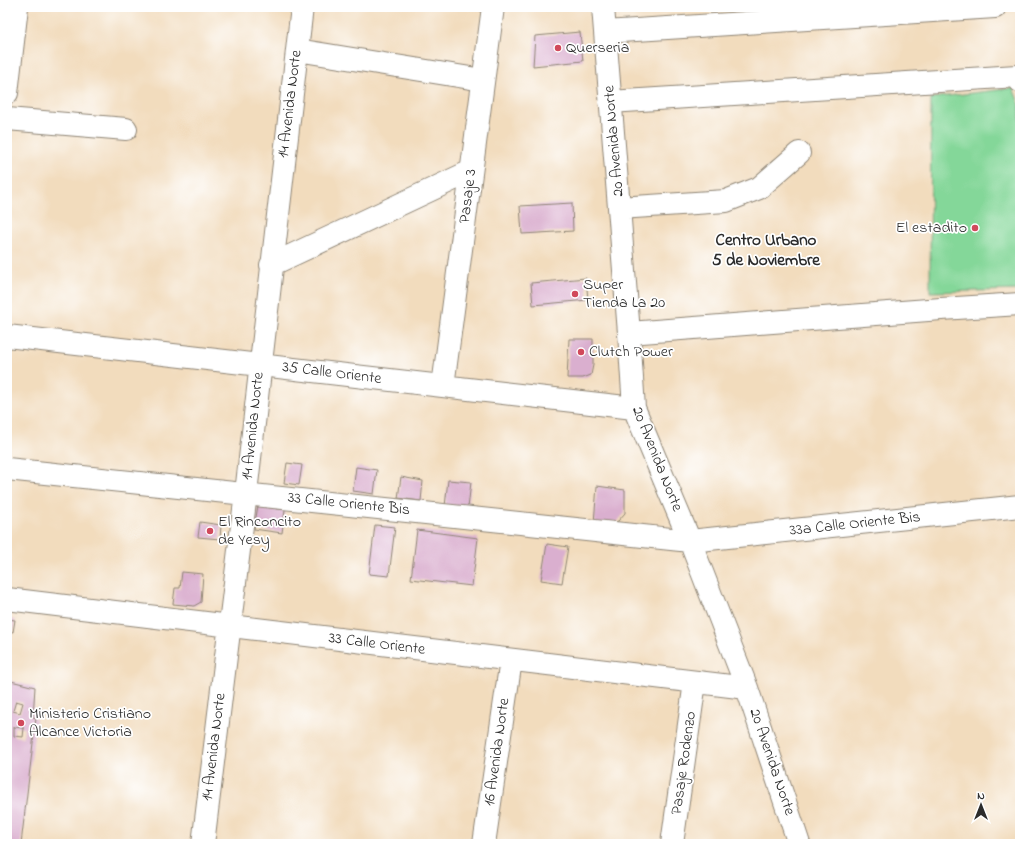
<svg xmlns="http://www.w3.org/2000/svg" width="1027" height="851" viewBox="0 0 1027 851" font-family="'Indie Flower',sans-serif">
<rect width="100%" height="100%" fill="#fff"/>
<filter id="ink" filterUnits="userSpaceOnUse"><feTurbulence type="fractalNoise" baseFrequency=".025" numOctaves="2"/><feDisplacementMap in="SourceGraphic" scale="8" xChannelSelector="R" yChannelSelector="G"/><feConvolveMatrix kernelMatrix="1 2 1 2 8 2 1 2 1" color-interpolation-filters="sRGB"/></filter>
<filter id="wash" filterUnits="userSpaceOnUse"><feTurbulence type="fractalNoise" baseFrequency=".012" numOctaves="4" result="noise"/><feDisplacementMap in="SourceGraphic" scale="16" xChannelSelector="R" yChannelSelector="G"/><feGaussianBlur stdDeviation="0.9" result="paint"/><feColorMatrix in="noise" values="0 0 0 0 0 0 0 0 0 0 0 0 0 0 0 0 0 1.4 0 .05"/><feComposite in="paint" operator="in"/></filter>
<g filter="url(#wash)">
<rect width="100%" height="100%" fill="#f2dcbd"/>
<path fill="#84d799" stroke="#588162" d="M1013,88l7,17v185l-90,2 1,-194z"/>
<g id="blocks">
<path fill="#daafcf" fill-rule="evenodd" d="M580,32l3,29 -50,5 2,-30z
M572,203l1,28 -51,3 -2,-28z
M586,278l2,22 -55,5 -2,-22z
M569,339h24v26l-2,10 -8,3h-16z
M287,463l15,2 -3,20 -15,-2z
M356,467l21,3 -3,24 -21,-3z
M401,477l22,4 -2,20 -23,-3z
M448,480l23,2 -3,26 -23,-2z
M597,486l28,4v23l-7,8 -9,4 -15,-2z
M258,506l27,4 -3,23 -28,-4z
M200,522l21,3 -1,14 -22,-2z
M375,525l20,2 -6,49 -20,-2z
M417,530l61,8 -6,48 -61,-7z
M547,544l21,3 -6,36 -21,-3z
M182,572l21,2 -2,28 -7,4 -21,-2 2,-16h5z
M7,619l8,1 -2,12 -6,-1z
M7,680l28,7 -2,30 3,1 -15,126 -14,-1zM16,701l7,2 -3,10 -7,-2zM14,727l10,1 -1,9 -9,-1z"/>
</g>
</g>
<g filter="url(#ink)">
<use href="#blocks" fill-opacity="0" stroke="#8e8474" stroke-width="1"/>
<g fill="none" stroke-linecap="round" stroke-linejoin="round">
<defs>
<path id="minor" d="M603,7l26,326 5,75 56,133 57,147 52,156
M605,32l390,-25
M297,50l186,30
M7,93l10,-86
M610,102l407,-26 3,5
M7,119l119,10
M619,208l107,-7 33,-13 40,-35
M271,265l200,-94
M629,333l312,-24 79,-5
M7,336l627,72
M443,386l50,-379
M7,469l683,72 330,-35
M7,599l740,89
M203,844l43,-351 56,-486
M484,844l27,-184
M672,844l23,-162"/>
</defs>
<use href="#minor" stroke="#8e8474" stroke-width="24"/>
<use href="#minor" stroke="#fff" stroke-width="22"/>
</g>
</g>
<g fill="#d1495b" stroke="#fff" stroke-width="1.5">
<circle cx="558" cy="48" r="4"/>
<circle cx="975" cy="228" r="4"/>
<circle cx="575" cy="294" r="4"/>
<circle cx="581" cy="352" r="4"/>
<circle cx="210" cy="531" r="4"/>
<circle cx="21" cy="723" r="4"/>
</g>
<g text-anchor="middle" dominant-baseline="central" stroke-width="3.5" stroke-linejoin="round" paint-order="stroke">
<g font-size="16" fill="#2b2b2b" stroke="#fff" text-anchor="start">
<text x="566" y="48">Querseria</text>
<text x="967" y="228" text-anchor="end">El estadito</text>
<text x="583" y="285">Super<tspan x="583" dy="18">Tienda La 20</tspan></text>
<text x="589" y="352">Clutch Power</text>
<text x="218" y="522">El Rinconcito<tspan x="218" dy="18">de Yesy</tspan></text>
<text x="29" y="714">Ministerio Cristiano<tspan x="29" dy="18">Alcance Victoria</tspan></text>
</g>
<g font-size="16" fill="#2b2b2b" stroke="#fff">
<text transform="translate(290 104) rotate(-83)">14 Avenida Norte</text>
<text transform="translate(614 141) rotate(-95)">20 Avenida Norte</text>
<text transform="translate(468 196) rotate(-83)">Pasaje 3</text>
<text transform="translate(332 373) rotate(7)">35 Calle Oriente</text>
<text transform="translate(253 426) rotate(-84)">14 Avenida Norte</text>
<text transform="translate(657 459) rotate(68)">20 Avenida Norte</text>
<text transform="translate(349 504) rotate(6)">33 Calle Oriente Bis</text>
<text transform="translate(855 524) rotate(-6)">33a Calle Oriente Bis</text>
<text transform="translate(377 644) rotate(7)">33 Calle Oriente</text>
<text transform="translate(214 747) rotate(-83)">14 Avenida Norte</text>
<text transform="translate(497 752) rotate(-82)">16 Avenida Norte</text>
<text transform="translate(772 762) rotate(71)">20 Avenida Norte</text>
<text transform="translate(684 763) rotate(-82)">Pasaje Rodenzo</text>
</g>
<g font-size="17" font-weight="bold" fill="#2b2b2b" stroke="#fff">
<text x="766" y="240">Centro Urbano<tspan x="766" dy="20">5 de Noviembre</tspan></text>
</g>
</g>
<rect width="1027" height="851" fill="none" stroke="#fff" stroke-width="24"/>
<g transform="translate(981 805)" stroke="#ffffff" stroke-width="3" paint-order="stroke">
<path d="M0-3L7 15L0 10L-7 15Z" fill="#2b2b2b"/>
<text y="-6" font-size="11" font-weight="bold" text-anchor="middle" fill="#2b2b2b">N</text>
</g>
</svg>
